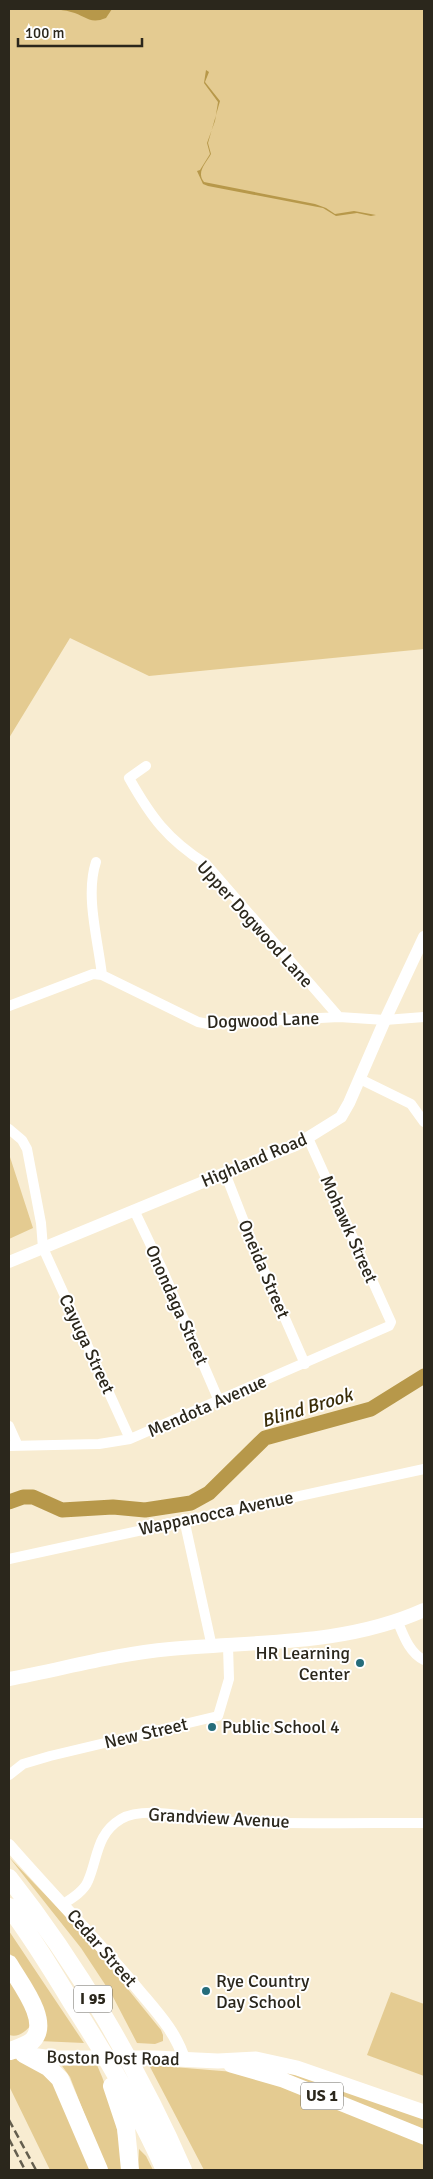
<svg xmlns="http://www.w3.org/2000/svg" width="433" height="2179" viewBox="0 0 433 2179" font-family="Signika,sans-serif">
<rect width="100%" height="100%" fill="#f8ecd1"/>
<path fill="#e4cb91" d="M9,9h415v640l-275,27 -79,-38 -61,100z
M9,1154l24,74 -24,11z
M9,1857l75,78 77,95 2,5v6l-8,3 -18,-1 -25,-48 -31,-47z
M9,1931l75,112 -45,-2 -3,-43 -27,-46z
M9,1970l19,33 3,22c-6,7 -13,13 -22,10z
M391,1992l33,12v72l-57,-21z
M9,2057l35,10 7,6 42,97h-43l-41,-84z
M60,2063l37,2c15,33 23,69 25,105h-16l-36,-93z
M254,2064l15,2 155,50v15z
M149,2065l85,7 35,7 155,61v30h-220z
M139,2149l7,7 7,14h-15z"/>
<path fill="#b7984a" d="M54,9h58l-6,9c-17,7 -21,-3 -35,-6 -6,-2 -11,-2 -17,-3z
M206,70l3,2 -4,10 15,19 -12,42 3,11c-5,9 -15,18 -7,28l111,22 11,4 9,6 19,-3 22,4 -5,1 -14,-3 -21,3 -13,-8 -115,-22 -5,-2 -6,-13 3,-1 10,-16 -3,-11 8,-22 3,-19 -14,-19z"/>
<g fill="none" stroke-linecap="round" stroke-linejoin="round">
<path stroke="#b7984a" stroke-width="15" d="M9,1502l14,-5h10l29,13 51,-3 32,3 46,-7 18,-10 56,-55 106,-29 53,-33"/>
<path stroke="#fff" stroke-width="10" d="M146,766l-17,12c22,39 38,61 77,86l133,153
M96,862c-11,33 2,78 6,113
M9,1006l84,-32 9,1 96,47 10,2 131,-7 46,3 39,-3
M360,1079l51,25 13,18
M9,1129l13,11 5,9 14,74 2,25 87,191
M225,1173l30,77 50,114
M134,1210l29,61 56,130
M9,1426l9,20
M9,1446l90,-2 31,-5 259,-113 2,-4 -83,-184
M184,1519l28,128
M9,1559l415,-90
M397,1620c6,14 12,33 27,40
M9,1775l14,-11 27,-8 168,-40 11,-37 -1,-33
M63,1904c10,-6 21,-13 25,-23 10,-23 8,-47 33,-62 26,-15 83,2 113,3 63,2 127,1 190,1"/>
<path stroke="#fff" stroke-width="12" d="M9,1262l216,-89 71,-28 45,-28 8,-14 36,-83 39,-83
M9,1845c42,48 86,93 127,142 18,22 40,44 48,72"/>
<path stroke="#fff" stroke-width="14" d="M9,1679c54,-10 106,-25 161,-30 85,-8 174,-3 254,-39"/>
<path stroke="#fff" stroke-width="15" d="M30,2055l23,3h102l63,3 38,-2 41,9 127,44
M231,2065l52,15 141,57"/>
<path stroke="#fff" stroke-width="18" d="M9,1878c68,86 130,191 174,292
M9,1907c23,30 43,63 63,96 35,54 67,109 93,167
M9,1964c10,18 43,58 23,77 -6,5 -14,7 -22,10
M24,2054l24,13 12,12 39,91
M112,2086l14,42 4,42"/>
<path stroke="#655f4f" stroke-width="2.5" stroke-dasharray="8 4" stroke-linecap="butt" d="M9,2120l27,50
M9,2139l16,31"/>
</g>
<g fill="#256c7a" stroke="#fff" stroke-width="2">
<circle cx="360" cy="1663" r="5"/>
<circle cx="212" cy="1727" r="5"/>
<circle cx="206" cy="1991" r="5"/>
</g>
<g text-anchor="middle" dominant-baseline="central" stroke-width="4" stroke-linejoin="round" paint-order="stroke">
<g fill="#fff" stroke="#6b6860" stroke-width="1">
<rect x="74" y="1985.5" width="38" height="27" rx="4"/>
<rect x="301" y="2082.5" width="42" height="27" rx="4"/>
</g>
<g font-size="16" font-weight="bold" fill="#2b271c">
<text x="93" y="1999">I 95</text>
<text x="322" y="2096">US 1</text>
</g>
<g font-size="18" fill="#2b271c" stroke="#fff">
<text transform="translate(255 924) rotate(48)">Upper Dogwood Lane</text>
<text transform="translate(263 1020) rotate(-2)">Dogwood Lane</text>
<text transform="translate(254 1160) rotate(-23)">Highland Road</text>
<text transform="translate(349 1229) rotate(66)">Mohawk Street</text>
<text transform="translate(264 1269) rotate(67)">Oneida Street</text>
<text transform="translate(177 1305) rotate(66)">Onondaga Street</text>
<text transform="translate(87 1344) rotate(65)">Cayuga Street</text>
<text transform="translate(207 1406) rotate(-24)">Mendota Avenue</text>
<text transform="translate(216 1513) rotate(-12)">Wappanocca Avenue</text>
<text transform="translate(146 1733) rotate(-13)">New Street</text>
<text transform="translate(219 1818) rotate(3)">Grandview Avenue</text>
<text transform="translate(102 1948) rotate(49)">Cedar Street</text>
<text transform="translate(113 2058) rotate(1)">Boston Post Road</text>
</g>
<g font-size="18" fill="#2b271c" stroke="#fff" text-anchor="start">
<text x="350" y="1653" text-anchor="end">HR Learning<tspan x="350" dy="21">Center</tspan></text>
<text x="222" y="1727">Public School 4</text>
<text x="216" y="1981">Rye Country<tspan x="216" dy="21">Day School</tspan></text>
</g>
<g font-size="19" font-style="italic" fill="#392c08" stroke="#fff">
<text transform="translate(307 1408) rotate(-17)">Blind Brook</text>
</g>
</g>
<rect width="433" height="2179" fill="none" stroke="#2b271c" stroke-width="20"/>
<path d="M18 38v8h124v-8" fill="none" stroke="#2b271c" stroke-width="2.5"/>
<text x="25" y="38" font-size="15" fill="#2b271c" stroke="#ffffff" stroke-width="4" paint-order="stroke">100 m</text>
</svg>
